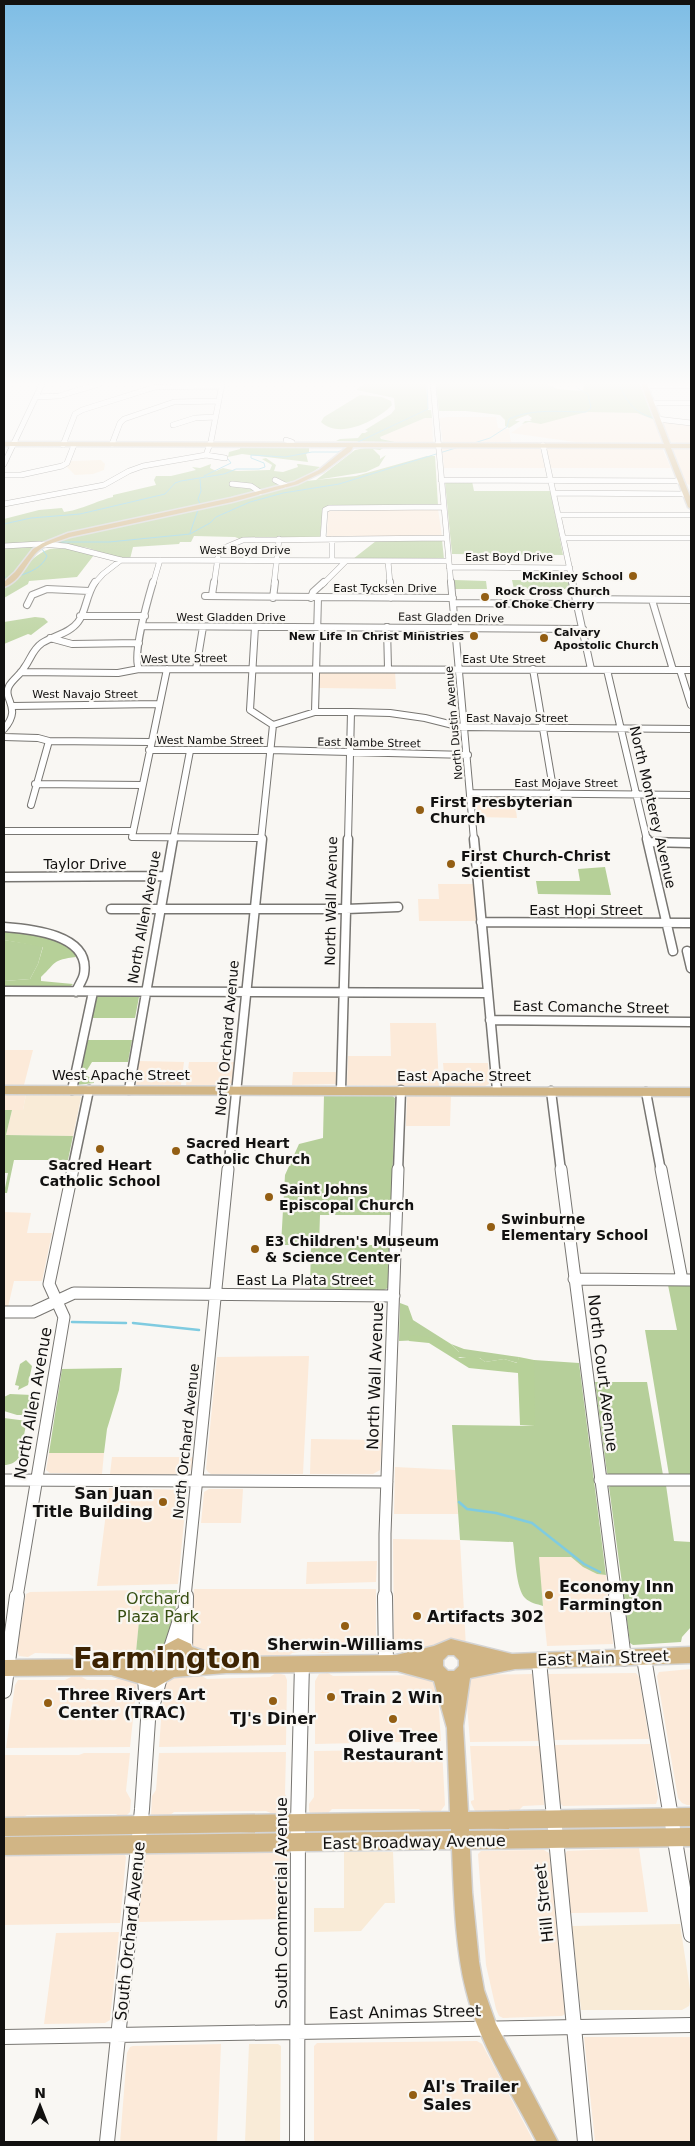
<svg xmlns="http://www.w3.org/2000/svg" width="695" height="2146" viewBox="0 0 695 2146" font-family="'DejaVu Sans',sans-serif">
<rect width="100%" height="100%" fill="#f9f7f3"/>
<path fill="#fcead9" d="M586,412l51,1 18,7 6,22 -79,1 -71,-10 14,-10h12z
M448,417h48l2,11 11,1 2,14 -68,-1 -4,-24z
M425,418h7l1,24h-38l-15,-4 2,-3z
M661,421l30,3v20l-20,-2z
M442,447l98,1 5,20h-101z
M546,447l116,1 9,20h-120z
M676,447l15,1v37l-5,-1 -13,-35z
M438,509l4,27 -115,1 1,-27z
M395,671l1,18 -77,-1v-16z
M476,796h38l3,22 -40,-1z
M438,884h36l3,37h-58l-1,-22h21z
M390,1023h46l3,63 -92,-1 1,-29h43z
M4,1050h29l-9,35h-20z
M139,1061l45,1 -3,23h-45z
M189,1062h45l-2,21 -5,2h-41z
M443,1063h45l1,21 -4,2h-40z
M293,1072h43v12l-44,1z
M4,1094h22l-3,16h-19z
M410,1095h41l-1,31h-44l1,-29z
M4,1212l27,1 -4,20h25l-10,48h-28l-6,26h-4z
M309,1356l-6,118h-92l-3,-2 -2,-3 11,-112z
M311,1439l71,1 -2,30 -7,4h-63z
M49,1453h55l-2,21 -52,-1 -4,-3z
M112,1457h81l-2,13 -6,4h-75z
M395,1467l61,3 2,44h-64z
M109,1488l78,2 -9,94 -81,2z
M209,1489h34l-2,34h-40l3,-31z
M393,1539l67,1 6,107 -67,1 -5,-3z
M538,1557h33l12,10 14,7 9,1 7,69 -66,2z
M377,1561l-1,21 -70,2 1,-22z
M194,1589h182v59l-5,4h-8l-8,-3h-18l-9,4h-9l-6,-3 -21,3 -4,4 -54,1 -41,-7 -4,-8z
M142,1590l-6,62 -45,1 -7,4h-10l-5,-3 -34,-1 -7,4 -9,-1 -2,-8 9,-54 4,-2z
M691,1669v136h-4l-5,-2 -4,-5 -21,-122 2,-4z
M276,1673l9,2 2,5 -1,65 -127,2 5,-65 3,-5 33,-2 7,4 63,-2z
M328,1673l5,3 97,-1 7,6 4,60 -126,3v-63l4,-7z
M636,1673l3,4 10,62 -96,1 -5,-66z
M532,1674l7,67 -69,1 -5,-62 4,-5z
M80,1676l7,4h28l7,-4 15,6 -7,65 -124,1 9,-63 3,-5h47l6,-3z
M650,1744l8,54 -2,6 -93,2 -3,-3 -6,-58z
M470,1746h70l4,59 -21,1 -6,6 -42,-1 -4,-8v-2l3,-1z
M442,1749l3,56 -5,7 -17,1 -4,-4h-87l-5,5 -14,2 -4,-5v-7l5,-7v-46z
M286,1752l-1,42 3,5v9l-3,5 -12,1 -7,-3 -92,1 -5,4 -18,-1 1,-19 4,-6 3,-37z
M84,1753h46l-4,38 5,9 -1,12 -4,4h-7l-3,-2 -89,1 -6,3h-17l1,-63h74z
M639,1848l9,64 -77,1 -6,-59 2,-3z
M285,1849l3,3 1,6 -1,5 -5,6v50l-145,3 6,-65 2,-4h106l5,-3z
M544,1850l5,3 1,5 15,156 -3,2 -59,2 -4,-2 -3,-7 -10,-44 -8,-111 3,-3z
M110,1852h13l3,5 -6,66 -116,2v-72l9,3 93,-1z
M119,1932l-9,88 -5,3 -61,1 12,-91z
M584,2037h107v105h-96z
M477,2041l5,3 52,98h-220v-96l3,-3z
M221,2044l-4,98h-97l7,-89 3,-6 3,-1z"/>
<path fill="#f9ebd7" d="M101,460l4,4 -1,6 -11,4 -18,1 -9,-9 5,-5z
M26,1094l54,1 1,3 -8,38 -67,-1 6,-25h11z
M344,1852h49l2,51h-10l-24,28 -47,1v-24h30z
M680,1924l11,72 -2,10 -7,4h-101l-9,-84z
M249,2044h29l3,2 -1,96h-35z"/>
<path fill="#b6cf9a" d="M364,384h62l2,26h3l1,8h-7l-45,19 1,2 14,3 -59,-1 4,-2 18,-1 4,-5h3l3,-2 -3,-1 26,-16 4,-5 -1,-11 -37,-8v-1z
M436,384h111l10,5 26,2 1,-7h57l14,36 -18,-7 -51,-1 -45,12 -12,-2 -7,2 3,-3h7l-2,-1 2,-2 -4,-3 2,-1 -13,5 -2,2h5l-11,7 -4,-2v-6l-5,-5 -34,-4h-27z
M360,395l22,2 9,4 1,4c-14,15 -52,35 -71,17l3,-5z
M240,446h69v6l-3,2 2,8 -66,-8 -14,3 1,-5 11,-3z
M370,447l30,1h-17l-3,2 -7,-1 7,7v3l6,-4 -7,11 -13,6 -50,8 39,-30z
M427,456h8l3,49 -115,3 -3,29 -80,2 -5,-2 -41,-1 -3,6h-11l-1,2 -46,3 -3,12 -17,-3 -25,-8 -32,-6 12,-5 197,-44 41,-12 50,-5z
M266,458l10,7 -2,6 9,1 15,-5 -1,-3h2l21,3 -16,11 -60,17 -168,36 -33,11 -39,3v-26l35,-9 23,-2 2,4c17,-2 32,-11 49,-15v-2l43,-10 -2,-5 2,-4h15l25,-6 -4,-3 8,1 11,-4 -1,4 6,3 7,-3 14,3 33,-1 2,-5 -10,-6z
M472,481l2,10h77l12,64 -111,-1 -7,-72z
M442,540l2,19h-91l23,-18z
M4,940l39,6 -5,18 -8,15 -26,2z
M324,1095h67l4,3 -4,117h-71l-1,30h71l-2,43 -4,2h-74l1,-45h-30l4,-70 14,-31 24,-6z
M4,1110h8l-6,25 67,1 -5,24h-54l-7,33h-3l4,-20h-4z
M668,1285h23v190h-22l-24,-145h32z
M400,1303l8,3 5,14 30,19 -44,2z
M451,1344l13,5 55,8 -1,6 -14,-4 -19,3 -5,-4 -24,-1 3,-5z
M26,1360l6,6 -4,19 -10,5 1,-4 -4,-1 5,-21z
M534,1360l45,3 27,212 -9,-1 -14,-7 -12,-10h-32l4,49c-6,-2 -13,-3 -18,-8 -9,-9 -10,-43 -12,-56l-53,-2 -8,-115 82,1z
M595,1382h52l16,93h-53l-3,-2z
M10,1394l22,1 -4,20h-11l-13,-4v-14z
M4,1418l23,3 -8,37c-5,5 -9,7 -15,7z
M612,1485h54l8,56 17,1v85l-9,10 -1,5 -48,3 -3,-2 -21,-156z
M142,1590h35c-1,13 -2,41 -7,51 -6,12 -22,17 -34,11z"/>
<path fill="#b6d098" d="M34,546l-20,29 -10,9v-36z
M66,548l28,7 -17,22 -48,4 -1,3 -24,14v-11c15,-12 27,-32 46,-38 5,-1 10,0 16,-1z
M454,580l32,1 1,8h-32z
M512,580l57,1 2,8h-57z
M35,617l9,1 4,4 -17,13 -3,-1 -24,10v-22z
M605,867l6,28 -73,-1 -2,-13h44l-2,-12z
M4,930c20,1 66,4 72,27 -24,3 -19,5 -35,20v4l32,3 -4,4h-65v-7l26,-2 8,-15 5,-17 -39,-7z
M137,995l2,2 -4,21h-45l5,-21 3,-1z
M85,1040h47l-4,22h-36l-8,13 8,3 2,5 -17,2z
M413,1335l30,4 8,5 11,11 -4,2 2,1c10,-1 16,-4 25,4l19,-3 13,4 2,-6 15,3 1,66 -15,-1 -2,-52 -49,-5 -40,-25 -20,-2 -1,-4z
M122,1368l-3,22 -12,39 -3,24h-55l13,-84z"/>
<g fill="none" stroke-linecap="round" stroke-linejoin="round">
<path stroke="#7fcbe0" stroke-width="1" d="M619,384c8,18 15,29 35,34
M356,443l72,-34 -1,-25
M471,444l19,-6 17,-11 2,-8c24,-11 52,-7 77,-7l5,-4 -3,-14 -11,-6
M204,476l27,-13 -3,-4
M4,524l27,-6 49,-4 85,-20 10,-11 6,-2 43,-7 12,-5h23l6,-2 -1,-4 -13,-5v-3l34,2 27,-5h26l7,-3
M190,533l10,-29 -2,-5 3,-8 -1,-12
M61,542h48l81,-8 20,-11 6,-6 34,-15 33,-9 56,-9 120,-37
M19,576c11,-4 23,-8 28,-20l-5,-7 3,-2
M4,578l2,-1"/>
<path stroke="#7fcbe0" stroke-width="2.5" d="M72,1322l54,1
M133,1323l66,7
M459,1502l8,7 29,4 36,10 52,41 16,8"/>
<defs>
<path id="minor-far4" d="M433,384l18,200
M644,386h47
M36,397l23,-1 40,-12
M651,403h40
M657,419l34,4
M173,425l22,-7 20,-1
M286,440l6,2v2
M112,444l8,-21 4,-4 50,-17 45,-1
M63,445l12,-31 7,-4 73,-23 67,-1
M543,445l30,139
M206,455l5,-14 11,-57
M4,464l38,-80
M4,475h17l41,-9 5,-3 7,-18
M275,480l10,5
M441,480l240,1
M232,484l19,2 9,6
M554,493l132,1
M4,504l100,-19 25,-14 14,-5 63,-11 19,3
M558,515h133
M563,538h128
M323,539l2,-29 4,-2 114,-1
M332,539v21
M4,546l36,-2 26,2 55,14 327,1
M388,561l2,23
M449,567l121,1
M94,584l9,-10 18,-14
M153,584l7,-24
M214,584l5,-34 24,-10 203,-2
M274,584l5,-45
M323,584l23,-23"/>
<path id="minor-far3" d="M390,582l1,16
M451,582l23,258
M572,582l19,87
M212,595l2,-13
M205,596l248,2
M273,598l2,-16
M311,598l2,-6 11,-10
M576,599l115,1
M652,600l21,70
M453,603l124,1
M27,605l5,-10 15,-6 42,2
M80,616h65
M143,626l440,3
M255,627l-5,83 23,15
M387,627l1,42
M50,638l22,6 67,-1
M139,669c-7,-14 9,-70 14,-87
M167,669l-35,168 129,1
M196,669l7,-42
M533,669l21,125
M607,670l40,170
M680,670l11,35
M21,672l97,1 21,-4 552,1
M12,706l147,-2
M315,712l3,-114
M273,725l42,-13h36l39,1 35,5 36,9 230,2
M4,729c19,-22 -2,-29 5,-43 4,-7 11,-11 15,-18 7,-9 8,-18 18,-25 11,-7 28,-10 36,-21 8,-10 8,-27 17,-40
M4,737l34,1 11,3 101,1
M149,750h121l198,5
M35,784l107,1
M471,793l220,2
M31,805l18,-64
M4,831h128
M173,840l17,-89
M261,840l12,-115
M348,840l3,-128"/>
<path id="minor-far2" d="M474,839l23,251
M647,839l26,112
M648,842l43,1
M4,877l162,-1
M111,909h235l52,-2
M481,922l210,1
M4,927c26,2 87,7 80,47 -1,6 -6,12 -8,18
M687,951l4,17
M4,991l484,2
M490,1020l201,2
M72,1090l21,-98
M129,1090l44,-251
M341,1090l7,-251
M551,1091l10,80
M646,1092l15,79
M72,1171l17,-81
M228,1171l34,-332
M398,1171l3,-81"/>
<path id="minor-far1" d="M561,1169l55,428
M661,1169l21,111
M574,1279l117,1
M4,1312h29l41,-19 320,3
M4,1480l383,2
M600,1480h91
M17,1597l47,-280 -15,-33 24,-115
M185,1597l43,-428
M385,1597v-63l13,-365"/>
<path id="minor" d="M385,1596l1,67
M616,1596l8,63
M171,1648l11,-34
M185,1650l1,-54
M644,1658l47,277
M539,1661l46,481
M4,1691l13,-95
M150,1715l10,-38
M4,2037l687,-12
M107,2142l35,-333 6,-89 -3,-42
M297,2142l1,-320 4,-158"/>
<path id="major" d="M641,384h6l23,60h21v4h-20l20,51v10l-3,-2 -23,-59 -312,-1 -2,4 -28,21 -25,12 -66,18 -162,35c-11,4 -25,7 -33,15 -12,12 -16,29 -33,35v-5l11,-10 18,-23 10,-6 25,-10 163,-35 63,-16 25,-12 28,-23 -343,-1v-4l660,2z
M4,1086l687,2v8l-687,-2z
M178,1638l13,6 1,3 30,10 174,-2 38,-9 17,-7 61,15 179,-7v16l-176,6 -45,9 -7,48 5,86 223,-4v18l-222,3v2l222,-3v18l-221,3 2,43 7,70 5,28 12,34 62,118h-21c-25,-49 -58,-98 -71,-152 -11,-43 -12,-97 -14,-141l-448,6v-18l447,-6v-2l-447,7v-18l446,-6 -3,-84 -13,-47 -37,-10 -171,2 -52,4 -19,11 -44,-13 -107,1v-16l106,-1 40,-6zM178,1655l-25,17 -1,-1 1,-1zM448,1655h6l5,5v6l-5,5h-6l-5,-5v-6z"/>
</defs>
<use href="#minor-far4" stroke="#787672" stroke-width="6"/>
<use href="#minor-far3" stroke="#787672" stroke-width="8"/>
<use href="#minor-far2" stroke="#787672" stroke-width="11"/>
<use href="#minor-far1" stroke="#787672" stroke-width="13"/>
<use href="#minor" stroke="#787672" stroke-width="16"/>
<use href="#major" stroke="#d4d4d4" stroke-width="3"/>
<use href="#minor-far4" stroke="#fff" stroke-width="5"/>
<use href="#minor-far3" stroke="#fff" stroke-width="6"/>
<use href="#minor-far2" stroke="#fff" stroke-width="8"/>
<use href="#minor-far1" stroke="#fff" stroke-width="11"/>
<use href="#minor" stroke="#fff" stroke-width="14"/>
<use href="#major" fill="#d1b585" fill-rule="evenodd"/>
</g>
<linearGradient id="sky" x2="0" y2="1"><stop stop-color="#7ebde5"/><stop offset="0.56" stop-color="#fcfbfa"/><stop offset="1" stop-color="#fcfbfa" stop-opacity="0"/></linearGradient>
<rect width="695" height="685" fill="url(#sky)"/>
<g fill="#935e13" stroke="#f9f7f3" stroke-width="2">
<circle cx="633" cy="576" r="5"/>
<circle cx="485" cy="597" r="5"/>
<circle cx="474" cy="636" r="5"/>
<circle cx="544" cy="638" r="5"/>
<circle cx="420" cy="810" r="5"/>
<circle cx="451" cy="864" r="5"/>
<circle cx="100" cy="1149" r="5"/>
<circle cx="176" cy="1151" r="5"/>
<circle cx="269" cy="1197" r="5"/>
<circle cx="491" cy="1227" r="5"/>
<circle cx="255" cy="1249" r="5"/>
<circle cx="163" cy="1502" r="5"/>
<circle cx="549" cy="1595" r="5"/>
<circle cx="417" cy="1616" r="5"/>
<circle cx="345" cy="1626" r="5"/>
<circle cx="331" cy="1697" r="5"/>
<circle cx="273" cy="1701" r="5"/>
<circle cx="48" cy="1703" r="5"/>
<circle cx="393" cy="1719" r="5"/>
<circle cx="413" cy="2095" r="5"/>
</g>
<g text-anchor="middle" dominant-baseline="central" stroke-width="4.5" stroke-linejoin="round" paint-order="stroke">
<g font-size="11" fill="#121110" stroke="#f9f7f3">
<text x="245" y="550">West Boyd Drive</text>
<text x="509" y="557">East Boyd Drive</text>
<text x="385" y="588">East Tycksen Drive</text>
<text x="231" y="617">West Gladden Drive</text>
<text transform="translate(451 618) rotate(1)">East Gladden Drive</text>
<text transform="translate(184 659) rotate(-1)">West Ute Street</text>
<text x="504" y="659">East Ute Street</text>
<text x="85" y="694">West Navajo Street</text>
<text x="517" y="718">East Navajo Street</text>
<text transform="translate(454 723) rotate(-95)">North Dustin Avenue</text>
<text x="210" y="740">West Nambe Street</text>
<text transform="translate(369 743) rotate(1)">East Nambe Street</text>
<text x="566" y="783">East Mojave Street</text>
</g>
<g font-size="11" font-weight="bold" fill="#121110" stroke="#f9f7f3" text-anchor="end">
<text x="623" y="576">McKinley School</text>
<text x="495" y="591" text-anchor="start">Rock Cross Church<tspan x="495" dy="13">of Choke Cherry</tspan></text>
<text x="554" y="632" text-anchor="start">Calvary<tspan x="554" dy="13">Apostolic Church</tspan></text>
<text x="464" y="636">New Life In Christ Ministries</text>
</g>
<g font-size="14" font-weight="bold" fill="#121110" stroke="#f9f7f3" text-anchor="start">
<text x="430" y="802">First Presbyterian<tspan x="430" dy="16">Church</tspan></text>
<text x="461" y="856">First Church-Christ<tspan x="461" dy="16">Scientist</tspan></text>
<text x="186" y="1143">Sacred Heart<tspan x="186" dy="16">Catholic Church</tspan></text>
<text x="100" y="1165" text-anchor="middle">Sacred Heart<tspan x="100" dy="16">Catholic School</tspan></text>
<text x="279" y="1189">Saint Johns<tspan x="279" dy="16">Episcopal Church</tspan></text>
<text x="501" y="1219">Swinburne<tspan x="501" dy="16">Elementary School</tspan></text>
<text x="265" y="1241">E3 Children's Museum<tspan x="265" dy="16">&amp; Science Center</tspan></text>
</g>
<g font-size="14" fill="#121110" stroke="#f9f7f3">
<text transform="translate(653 807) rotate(77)">North Monterey Avenue</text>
<text x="85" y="864">Taylor Drive</text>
<text transform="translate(331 901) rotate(-89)">North Wall Avenue</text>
<text x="586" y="910">East Hopi Street</text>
<text transform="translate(144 917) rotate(-80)">North Allen Avenue</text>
<text transform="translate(591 1007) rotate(1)">East Comanche Street</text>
<text transform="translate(227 1038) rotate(-85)">North Orchard Avenue</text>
<text x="121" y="1075">West Apache Street</text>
<text x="464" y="1076">East Apache Street</text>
<text x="305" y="1280">East La Plata Street</text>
<text transform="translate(186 1441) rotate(-84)">North Orchard Avenue</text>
</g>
<g font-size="16" fill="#121110" stroke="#f9f7f3">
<text transform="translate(603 1373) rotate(83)">North Court Avenue</text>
<text transform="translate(375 1376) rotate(-88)">North Wall Avenue</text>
<text transform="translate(33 1403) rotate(-80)">North Allen Avenue</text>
<text transform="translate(603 1658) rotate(-2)">East Main Street</text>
<text transform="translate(414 1842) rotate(-1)">East Broadway Avenue</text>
<text transform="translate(281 1903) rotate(-90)">South Commercial Avenue</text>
<text transform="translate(544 1903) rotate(-96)">Hill Street</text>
<text transform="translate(130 1931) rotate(-84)">South Orchard Avenue</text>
<text transform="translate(405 2012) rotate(-1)">East Animas Street</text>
</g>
<g font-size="16" font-weight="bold" fill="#121110" stroke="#f9f7f3" text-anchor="start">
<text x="153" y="1493" text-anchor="end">San Juan<tspan x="153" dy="18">Title Building</tspan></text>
<text x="559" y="1586">Economy Inn<tspan x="559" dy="18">Farmington</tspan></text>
<text x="427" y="1616">Artifacts 302</text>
<text x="345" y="1644" text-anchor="middle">Sherwin-Williams</text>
<text x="58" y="1694">Three Rivers Art<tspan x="58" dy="18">Center (TRAC)</tspan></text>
<text x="341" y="1697">Train 2 Win</text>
<text x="273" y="1718" text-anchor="middle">TJ's Diner</text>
<text x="393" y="1736" text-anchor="middle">Olive Tree<tspan x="393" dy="18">Restaurant</tspan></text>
<text x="423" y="2086">Al's Trailer<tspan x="423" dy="18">Sales</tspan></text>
</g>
<g font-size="16" fill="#374e12" stroke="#f9f7f3">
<text x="158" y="1598">Orchard<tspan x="158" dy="18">Plaza Park</tspan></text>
</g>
<g font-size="29" font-weight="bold" fill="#3d2302" stroke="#f9f7f3">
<text x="167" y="1658">Farmington</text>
</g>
</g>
<rect width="695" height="2146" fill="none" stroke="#121110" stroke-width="10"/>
<g transform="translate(40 2106)" stroke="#f9f7f3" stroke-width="4" paint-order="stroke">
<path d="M0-4L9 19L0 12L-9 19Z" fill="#121110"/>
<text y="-8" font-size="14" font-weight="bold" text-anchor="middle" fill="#121110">N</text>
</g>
</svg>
